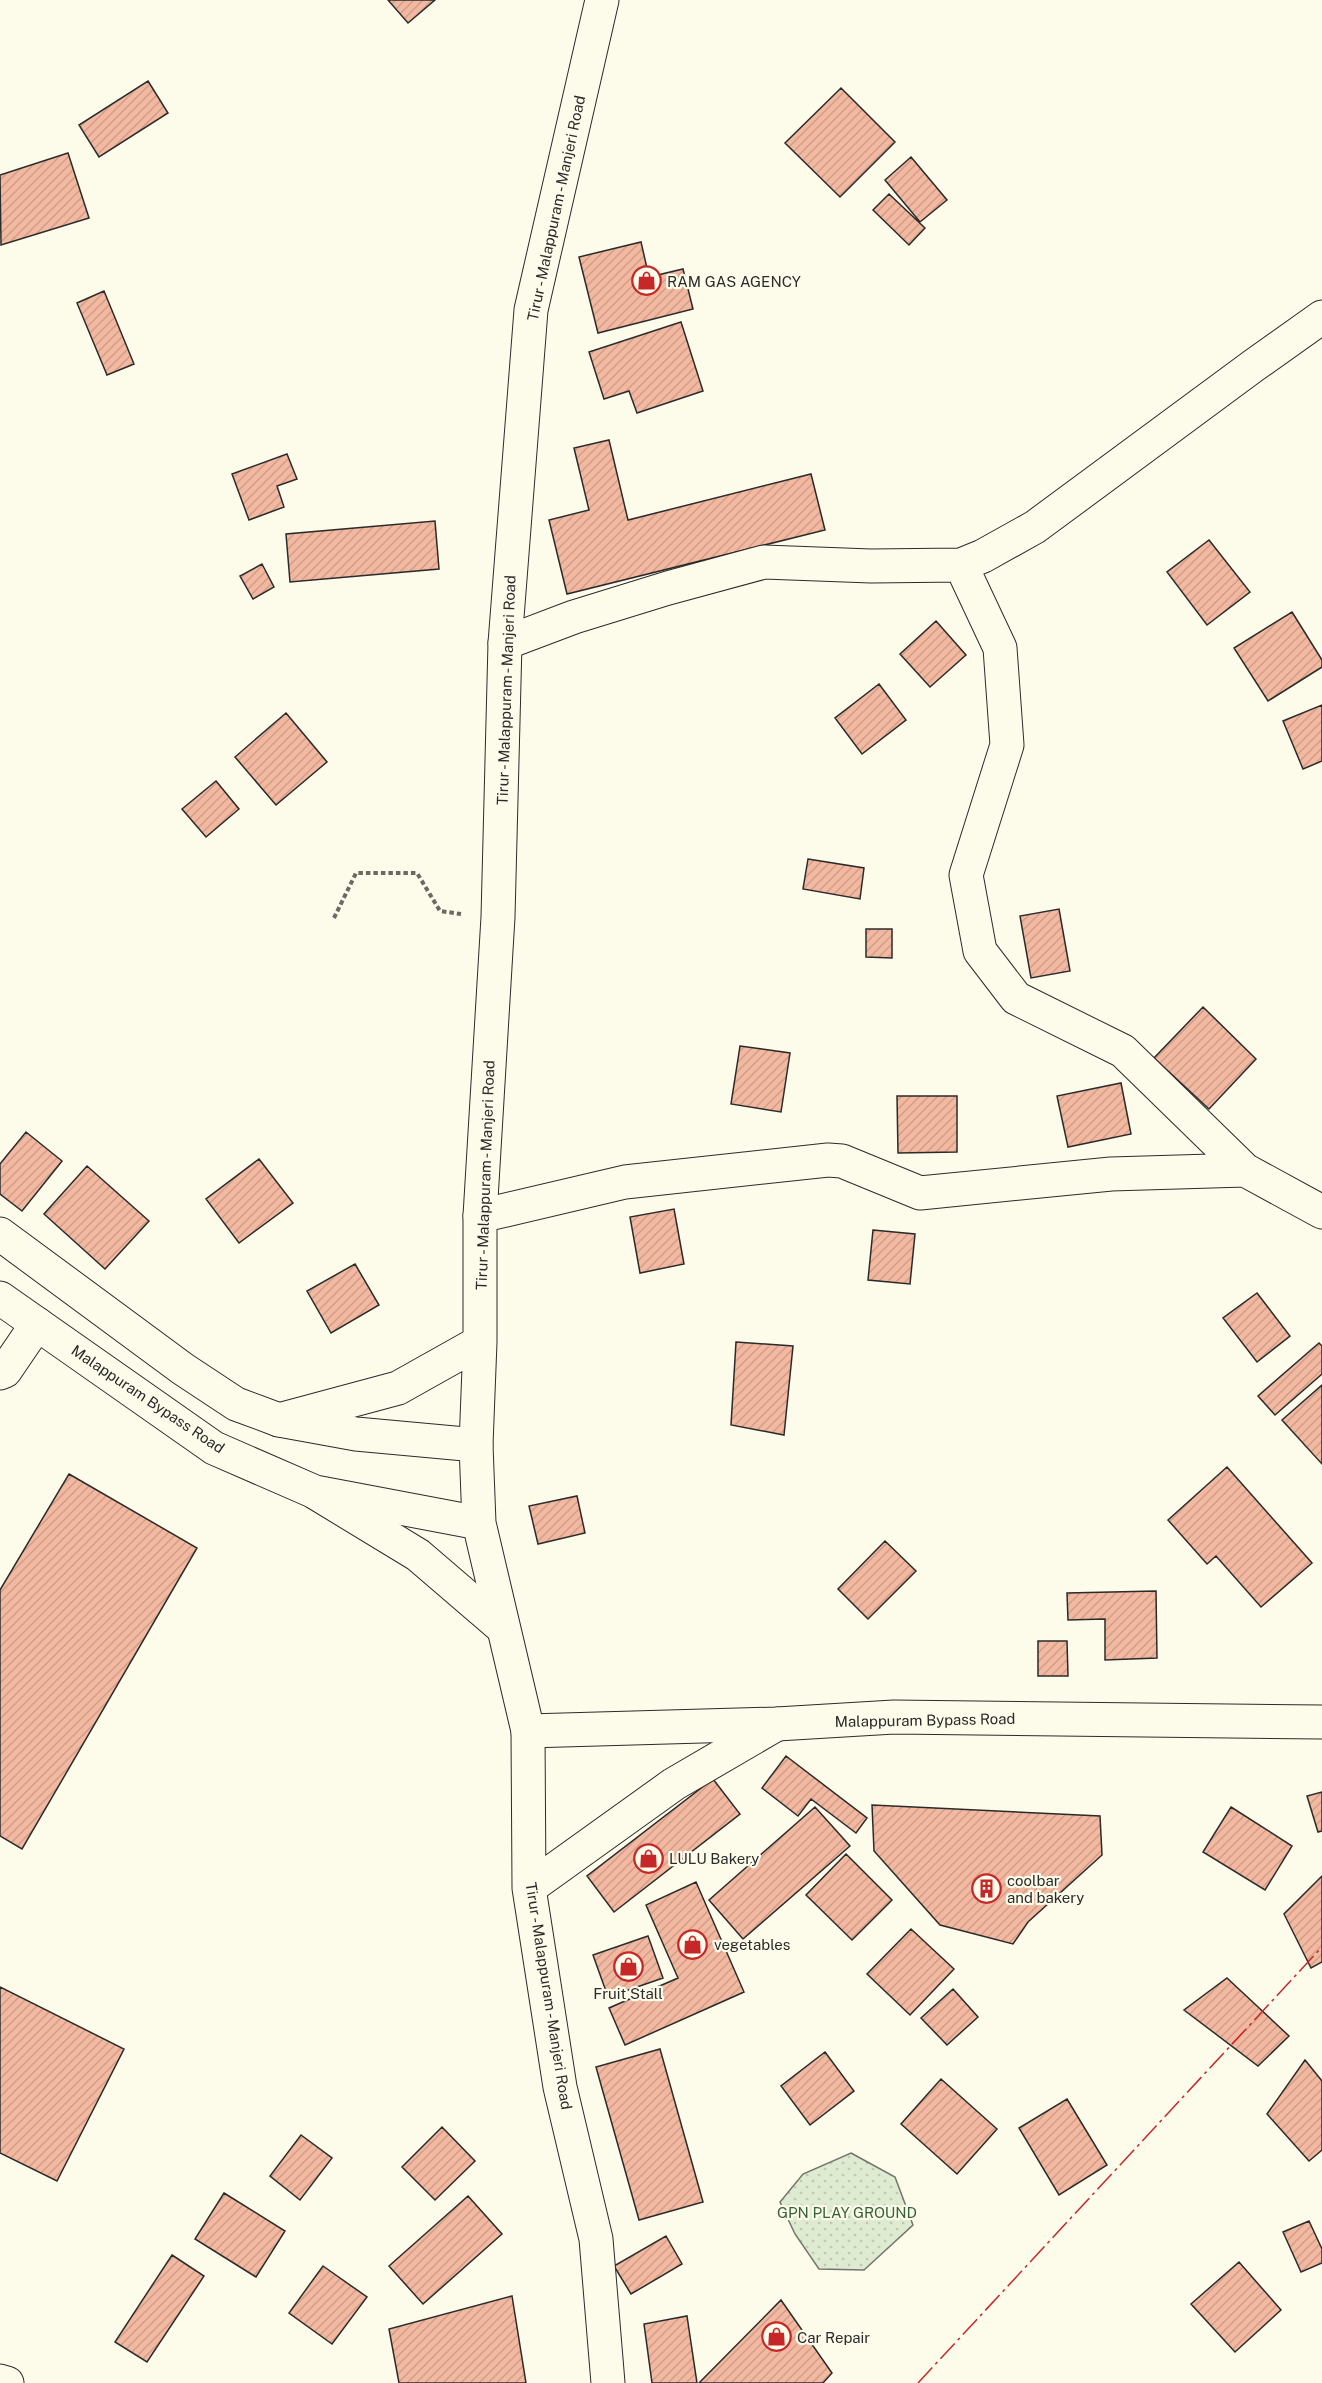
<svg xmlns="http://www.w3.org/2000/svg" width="1322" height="2383" viewBox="0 0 1322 2383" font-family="'Public Sans',sans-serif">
<defs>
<pattern id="park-dots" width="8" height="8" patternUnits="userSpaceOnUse" patternTransform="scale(1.5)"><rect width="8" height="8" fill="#deebd1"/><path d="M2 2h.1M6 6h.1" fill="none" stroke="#bfcab4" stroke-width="1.8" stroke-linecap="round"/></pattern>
<pattern id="building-hatch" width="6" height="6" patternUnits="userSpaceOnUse" patternTransform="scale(1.5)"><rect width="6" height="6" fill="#f2b8a0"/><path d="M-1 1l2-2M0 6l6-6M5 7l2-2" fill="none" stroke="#d09e8a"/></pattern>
</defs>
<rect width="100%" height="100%" fill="#fdfbea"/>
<path fill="url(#park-dots)" stroke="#74746e" stroke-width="1.5" d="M851,2153l44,24 18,48 -49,45 -45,-1 -24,-35 -15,-32 23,-28z"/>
<path fill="url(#building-hatch)" stroke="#2b2b2b" stroke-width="1.5" d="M388,0h47l-27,23z
M148,81l20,32 -69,44 -20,-32z
M841,88l54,54 -55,55 -55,-54z
M68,153l21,65 -88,27 -1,-70z
M911,157l36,43 -27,22 -35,-42z
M889,194l36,34 -16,17 -36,-35z
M641,242l8,35 34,-8 10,40 -95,24 -19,-76z
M104,291l30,73 -27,11 -30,-72z
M681,322l22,69 -66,22 -8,-22 -25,8 -15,-47z
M609,440l19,80 183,-46 14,56 -258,64 -18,-74 40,-10 -15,-62z
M287,454l10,25 -20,7 7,21 -35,13 -17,-46z
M435,521l4,48 -149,13 -4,-48z
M1209,540l41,52 -43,33 -40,-53z
M262,564l12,23 -21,12 -13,-23z
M1292,612l30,48v7l-54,34 -34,-53z
M936,621l30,34 -36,32 -30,-33z
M879,684l27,36 -44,34 -27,-36z
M1322,705v56l-19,8 -20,-48z
M286,713l41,49 -51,43 -41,-48z
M216,781l23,28 -33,28 -24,-28z
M808,859l56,9 -4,31 -57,-10z
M1059,909l11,62 -39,7 -11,-62z
M866,929h26v29l-26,-1z
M1203,1007l53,52 -47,50 -55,-51z
M740,1046l50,7 -9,59 -50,-8z
M1121,1083l10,51 -63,13 -11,-51z
M897,1096h60v56l-59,1z
M26,1132l36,29 -40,50 -22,-17v-30z
M259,1159l34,44 -54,40 -33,-44z
M87,1166l62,55 -44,48 -61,-55z
M674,1209l10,55 -44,9 -10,-56z
M873,1230l42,4 -5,50 -42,-4z
M355,1264l24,41 -48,28 -24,-42z
M1257,1293l33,43 -33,26 -34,-44z
M736,1342l57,4 -9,89 -53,-10z
M1319,1343l3,3v28l-47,41 -17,-19z
M1322,1385v79l-40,-44z
M1227,1467l85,96 -51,44 -45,-51 -9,8 -39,-44z
M69,1474l128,74 -175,301 -22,-13v-246z
M577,1496l8,37 -47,11 -9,-38z
M885,1541l31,30 -48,48 -30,-30z
M1156,1591l1,67 -52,2v-41l-37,1 -1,-27z
M1038,1641h29l1,35h-30z
M786,1756l81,62 -11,15 -45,-34 -13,17 -36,-28z
M713,1779l27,35 -126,98 -27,-36z
M1322,1792v39l-4,1 -11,-36z
M872,1805l228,11 2,39 -74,67 -15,22 -73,-19 -66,-74z
M815,1807l35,39 -107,93 -34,-39z
M1231,1807l61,39 -27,44 -62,-38z
M846,1854l46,46 -40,40 -46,-45z
M1322,1876v86l-11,6 -27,-54z
M696,1882l48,110 -119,53 -16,-37 69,-30 -32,-73z
M911,1929l43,40 -44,46 -43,-41z
M648,1936l15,42 -55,19 -15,-42z
M1227,1978l62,58 -31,30 -74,-56z
M0,1987l124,62 -67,132 -57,-28z
M953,1989l25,28 -31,28 -26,-27z
M660,2049l43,153 -64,18 -43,-153z
M825,2052l29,39 -44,34 -29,-39z
M1305,2060l17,21v69l-13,11 -42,-47z
M941,2079l56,50 -40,45 -56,-50z
M1067,2099l40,66 -48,30 -40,-67z
M442,2127l33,34 -40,39 -33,-33z
M301,2135l31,23 -32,42 -30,-24z
M224,2193l61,38 -29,46 -61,-38z
M468,2196l34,38 -79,70 -34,-38z
M1309,2221l13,28v14l-21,9 -18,-40z
M666,2236l16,28 -51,30 -17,-28z
M172,2255l32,21 -57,86 -32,-20z
M1239,2262l42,48 -46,42 -44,-48z
M323,2266l44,31 -35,47 -43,-31z
M512,2296l14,87h-127l-10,-54z
M781,2300l51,73 -9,10h-124z
M687,2316l10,67h-45l-8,-59z"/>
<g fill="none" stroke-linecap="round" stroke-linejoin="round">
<defs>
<path id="minor" d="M961,565l39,83 7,97 -41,130 14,76 36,47 107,53 122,119 77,42
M505,643l69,-26 94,-29 96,-26 107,4 90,-1 22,-9 52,-29 218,-161 69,-49
M480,1216l145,-34 203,-22 14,1 78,32 191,-19 134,-4
M0,1373l5,-2 32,-47
M0,2381l7,2"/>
<path id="major" d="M279,1420l119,-32 82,-46
M476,1445l4,-103v-126l18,-299 7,-274 26,-333 71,-310
M316,1493l102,62 85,73
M528,1731l1,157 31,199 36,152 12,144
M529,1888l145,-104 103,-60"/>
<path id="highway" d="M0,1234l183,135 53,35 43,16 77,14 120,11 3,78 49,208 249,-7 117,-7 428,5
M0,1298l214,150 101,44 164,31"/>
</defs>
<use href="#minor" stroke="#2b2b2b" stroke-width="35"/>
<use href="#major" stroke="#2b2b2b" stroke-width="35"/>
<use href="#highway" stroke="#2b2b2b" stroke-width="35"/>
<path stroke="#6a6964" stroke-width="4" stroke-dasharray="4.5 3" stroke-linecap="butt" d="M334,918l22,-45h61l23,38 21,3"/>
<use href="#minor" stroke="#fdfbea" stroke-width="33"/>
<use href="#major" stroke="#fdfbea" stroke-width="33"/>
<use href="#highway" stroke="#fdfbea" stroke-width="33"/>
<path stroke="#c62828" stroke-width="1.5" stroke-dasharray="21 4.5 3 4.5" stroke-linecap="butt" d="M918,2383l404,-436"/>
</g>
<defs>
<symbol id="shop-ring" viewBox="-11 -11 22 22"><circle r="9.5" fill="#fdfbea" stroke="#c62828" stroke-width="1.5"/><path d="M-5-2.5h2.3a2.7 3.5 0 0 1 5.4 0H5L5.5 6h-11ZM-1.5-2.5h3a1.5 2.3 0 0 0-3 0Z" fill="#c62828"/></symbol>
<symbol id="building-ring" viewBox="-11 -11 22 22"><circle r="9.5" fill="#fdfbea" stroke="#c62828" stroke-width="1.5"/><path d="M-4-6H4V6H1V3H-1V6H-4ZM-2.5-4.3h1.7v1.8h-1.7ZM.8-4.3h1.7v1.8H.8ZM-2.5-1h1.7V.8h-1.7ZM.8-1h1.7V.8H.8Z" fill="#c62828"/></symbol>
</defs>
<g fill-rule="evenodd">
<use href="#shop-ring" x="630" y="264" width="33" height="33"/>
<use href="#shop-ring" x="632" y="1842" width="33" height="33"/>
<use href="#building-ring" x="970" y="1872" width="33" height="33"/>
<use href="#shop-ring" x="676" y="1928" width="33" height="33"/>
<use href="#shop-ring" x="612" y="1950" width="33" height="33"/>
<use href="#shop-ring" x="760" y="2320" width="33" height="33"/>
</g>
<g text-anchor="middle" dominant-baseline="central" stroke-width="4.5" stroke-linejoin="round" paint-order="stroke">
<g font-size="15" fill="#2b2b2b" stroke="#fdfbea">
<text transform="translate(556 208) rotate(-78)">Tirur - Malappuram - Manjeri Road</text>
<text transform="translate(506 690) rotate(-88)">Tirur - Malappuram - Manjeri Road</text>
<text transform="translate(485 1175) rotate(-88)">Tirur - Malappuram - Manjeri Road</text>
<text transform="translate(148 1399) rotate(34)">Malappuram Bypass Road</text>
<text transform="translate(925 1720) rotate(-1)">Malappuram Bypass Road</text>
<text transform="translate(549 1996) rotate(81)">Tirur - Malappuram - Manjeri Road</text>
</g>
<g font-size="15" fill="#2b2b2b" stroke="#fdfbea" text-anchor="start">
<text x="667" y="281">RAM GAS AGENCY</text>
<text x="669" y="1858">LULU Bakery</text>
<text x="1007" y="1880">coolbar<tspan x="1007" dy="17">and bakery</tspan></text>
<text x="714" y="1944">vegetables</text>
<text x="628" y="1993" text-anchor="middle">Fruit Stall</text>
<text x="797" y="2337">Car Repair</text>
</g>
<g font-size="15" fill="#34623c" stroke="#fdfbea">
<text x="847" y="2212">GPN PLAY GROUND</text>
</g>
</g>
</svg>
